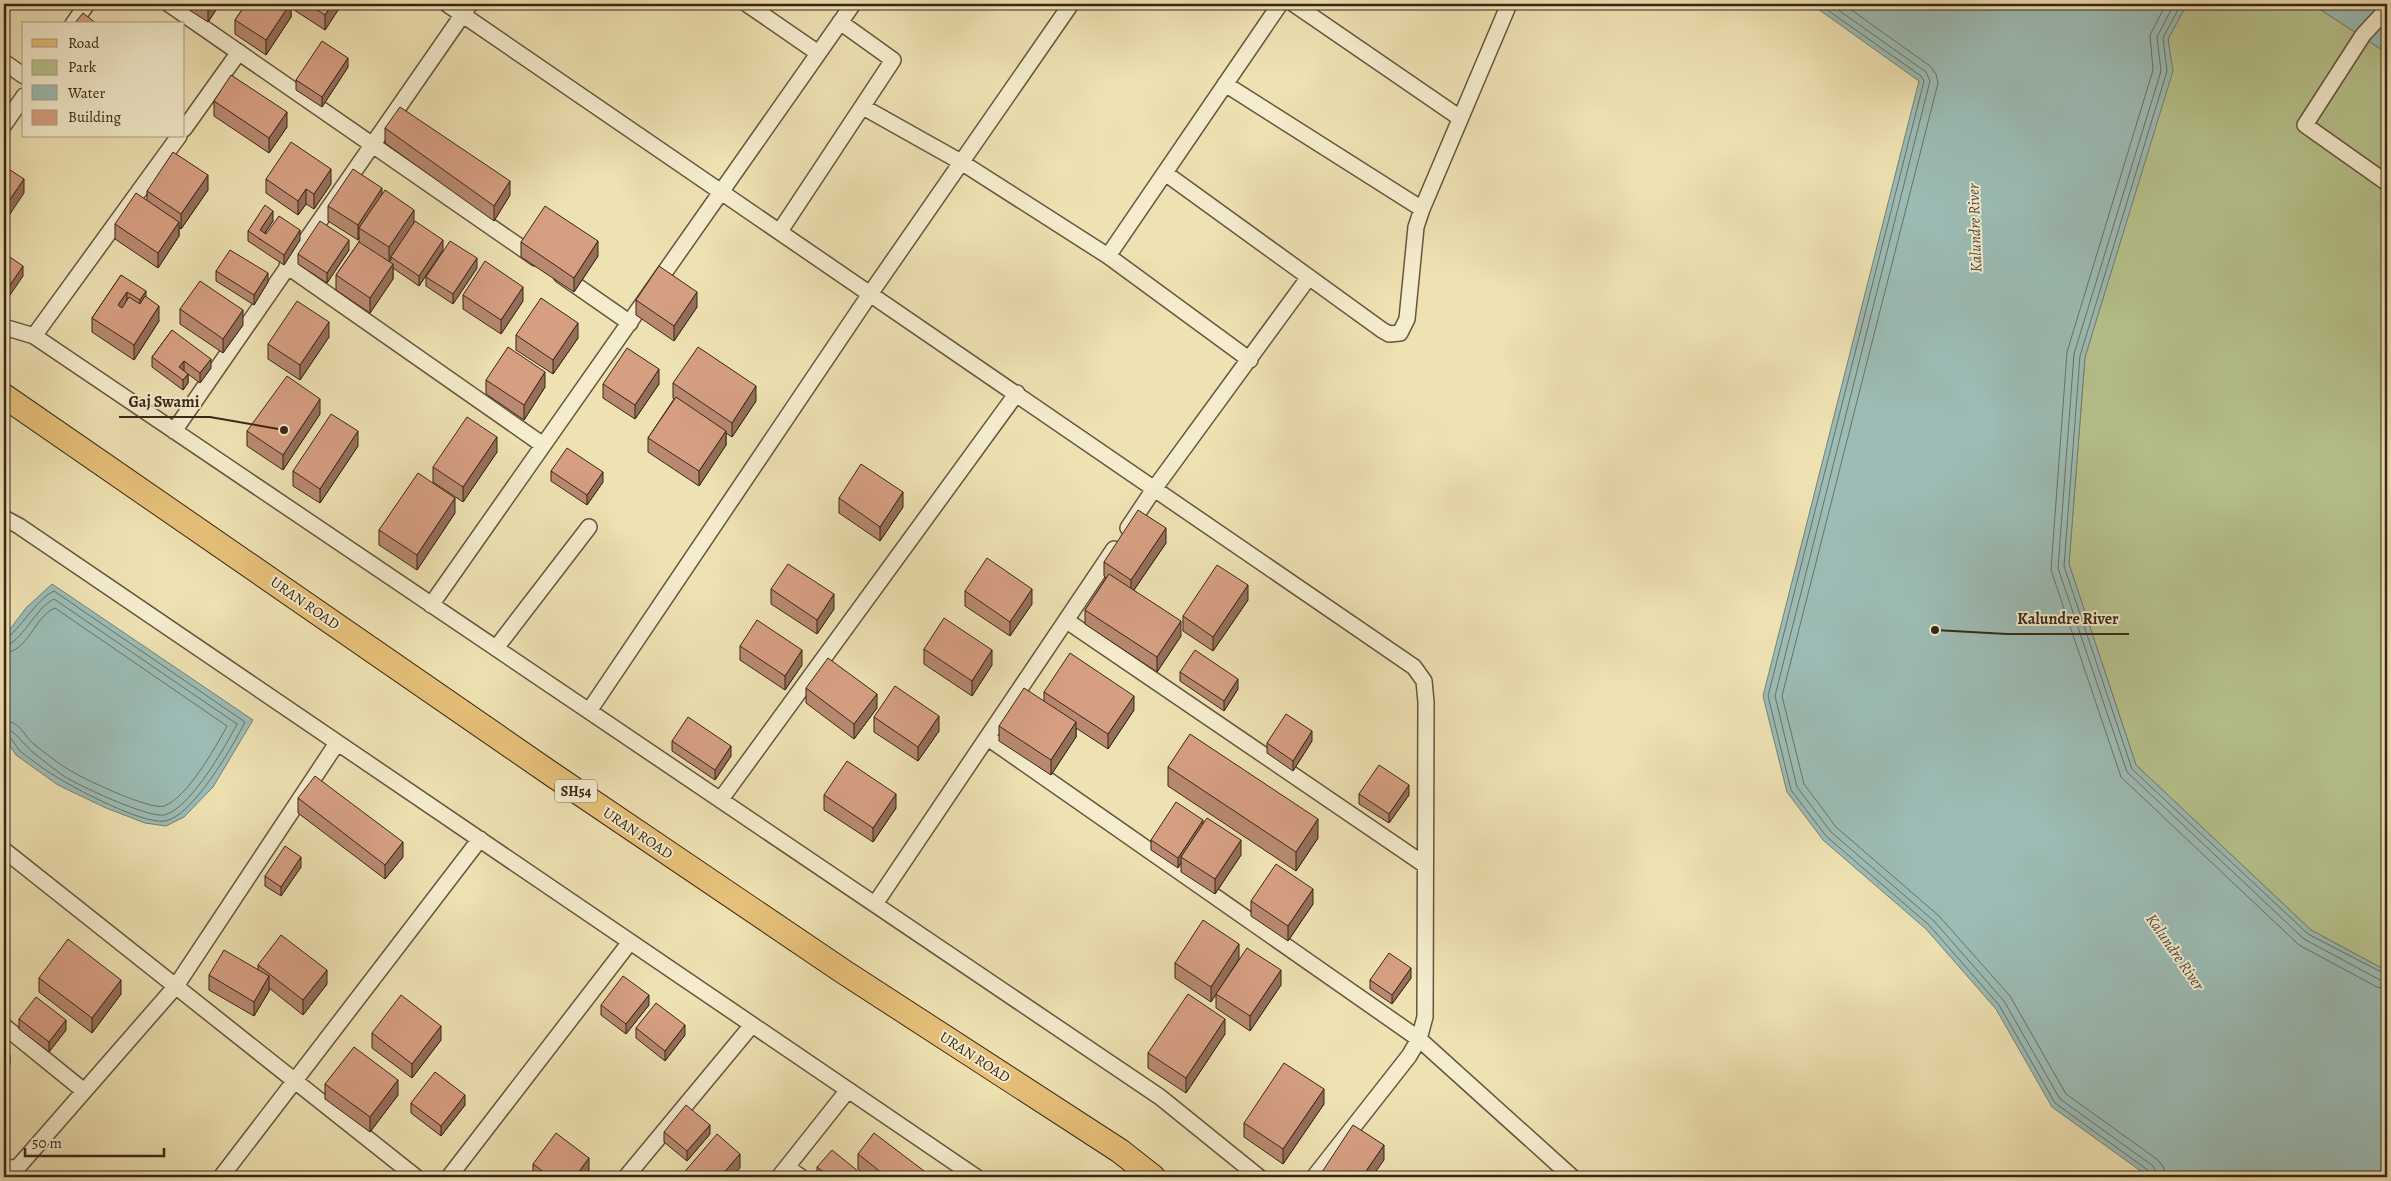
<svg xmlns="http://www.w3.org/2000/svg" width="2391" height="1181" viewBox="0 0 2391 1181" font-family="Alegreya,serif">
<rect width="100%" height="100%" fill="#eee1b2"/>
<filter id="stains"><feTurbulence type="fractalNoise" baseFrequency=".004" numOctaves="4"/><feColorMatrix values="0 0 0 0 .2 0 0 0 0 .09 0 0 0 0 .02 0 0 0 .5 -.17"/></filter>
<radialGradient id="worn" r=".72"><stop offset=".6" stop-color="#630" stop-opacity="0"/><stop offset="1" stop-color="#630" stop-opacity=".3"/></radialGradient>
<path fill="#b7c38d" stroke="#787452" d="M2187,4h125l75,49v918l-76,-41 -175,-165 -67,-201 16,-207 87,-286 -4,-32z"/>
<path fill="#9cbcb5" stroke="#748075" d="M1811,4h376l-19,35 5,32 -88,286 -16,207 67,201 175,165 76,41v206h-238l-97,-70 -56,-98 -70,-80 -103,-89 -36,-48 -24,-96 156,-615z
M2312,4h62l13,9v40z
M52,584l201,136 -40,67 -29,30 -18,9 -21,-3 -39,-15 -48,-23 -42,-30 -12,-18v-100l22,-29z"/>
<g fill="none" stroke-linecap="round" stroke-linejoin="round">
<path stroke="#6a7166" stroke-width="1" d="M1819,4l102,72 3,5 -156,615 23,94 35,46 103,89 70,80 56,98 94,68 2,6
M1830,4l96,68 4,9 -155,615 22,91 34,45 103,89 70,80 56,98 93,67 5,11
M1843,4l87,62 6,8 2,9 -156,613 22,88 32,43 103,89 71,80 56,98 92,66 6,8 1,9
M2166,4l-16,31 3,35 -86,282 -16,218 70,207 178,168 78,42 10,2
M2174,4l-17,33 4,34 -87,283 -16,214 69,204 177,167 76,41 7,2
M2181,4l-18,34 4,33 -87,285 -16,210 68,203 176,165 79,41
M4,639c10,-1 33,-41 50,-48l191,131c-12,24 -53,95 -80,99 -24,4 -104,-39 -125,-55 -6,-5 -15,-10 -21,-16 -5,-6 -7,-14 -15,-15
M4,646c17,-2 32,-39 50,-47l183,125c-11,22 -48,86 -73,91 -16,3 -87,-30 -102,-40 -9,-7 -18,-14 -27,-21 -10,-7 -20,-25 -31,-26
M4,653c24,-1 30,-36 51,-45l172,118c-11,21 -41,73 -63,80 -13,5 -85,-29 -98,-38 -11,-7 -21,-15 -31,-23 -11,-8 -14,-24 -31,-24"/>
<defs>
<path id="street" d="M169,4l367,254
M447,4l967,663 10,14 2,21 -1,315 -6,22 -10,17 -95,121
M747,4l71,49
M1294,4l166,114
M2387,9l-24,26 -58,90 82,58
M73,24l14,-20
M4,62l20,14
M1225,84l197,125
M863,107l98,55 147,94 142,104
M4,125l20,-29
M184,129l55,-77
M1165,173l217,157 7,4 11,-1 7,-14 9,-92 6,-18 87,-205
M780,231l113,-171 -53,-38
M1108,256l172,-252
M287,266l256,179
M561,275l69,48
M4,327l30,9 1126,761 99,80
M34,336l145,-200
M174,431l296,-427
M4,518l15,8 957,651
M1128,528l26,-39 155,-212
M431,605l422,-601
M1067,621l358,244
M496,648l93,-121
M589,711l281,-417 201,-290
M988,738l431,301 153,138
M721,799l296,-406
M4,850l412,327
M875,904l239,-355
M4,1026l80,65
M787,1167l14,10
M4,1169l14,-2 158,-181 161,-243
M221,1177l259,-338
M449,1177l181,-235
M626,1177l126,-152
M779,1177l69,-87"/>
<path id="primary" d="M4,396l546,377 294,199 276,179 33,26"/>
</defs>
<use href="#street" stroke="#66553d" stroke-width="18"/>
<use href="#primary" stroke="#392616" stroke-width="26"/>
<use href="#street" stroke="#f4eccd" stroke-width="15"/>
<use href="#primary" stroke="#e7c079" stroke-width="24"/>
</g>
<path fill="#b88970" stroke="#392616" d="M180,4h40l-12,18z
M246,4h96l-17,26 -34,-22v9l-25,38 -31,-21v-14z
M348,67l-26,40 -26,-17v-10z
M214,101l73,26 -18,26 -55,-37z
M385,128l125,67 -16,26 -109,-78z
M266,179l65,5 -17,25 -8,-5 -8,11 -32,-22z
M208,190l-27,39 -2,-2v9l-21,32 -43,-29v-15l32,-23v-10z
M382,194l32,28 29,28 -24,36 -26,-18v11l-23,34 -34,-23v-15l23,-33v-5l-1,3 -30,-19v-15z
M273,221l-8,12 1,1 34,6 -16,25 -36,-24v-10z
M521,242l77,14 -24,36 -53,-35z
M349,250l-22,33 -29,-19v-10z
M477,268l-24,36 -27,-18v-9z
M216,271l52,11 -14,23 -38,-24z
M121,275l25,22 13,24 -25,39 -42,-28v-14z
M463,295l60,6 -22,33 -38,-25z
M636,300l61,7 -23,34 -38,-26z
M180,309l63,16 -20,28 -43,-29z
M172,330l39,38 -11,15 -12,-9v9l-5,7 -31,-23v-10z
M516,335l62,3 -25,36 -37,-24z
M329,337l-29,43 -32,-21v-15z
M486,380l59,7 -21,33 -38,-26z
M673,383l83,18 -24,36 -6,-4v12l-27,41 -51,-34v-14l26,-39 -1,-1z
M603,384h56l-24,35 -32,-21z
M320,414l-37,56 -36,-24v-15z
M358,446l-38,57 -27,-17v-15z
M497,452l-34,50 -30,-20v-15z
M551,471l52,11 -16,23 -36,-24z
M839,498l64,9 -23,34 -41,-28z
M455,513l-38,57 -38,-25v-15z
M1166,543l-32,47 47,46 -24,36 -72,-48v-14l21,-32 -2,-2v-14z
M771,589l63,20 -17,25 -46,-30z
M965,591l67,13 -22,32 -45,-30z
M1248,600l-35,51 -30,-20v-15z
M740,646l62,19 -17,25 -45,-30z
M924,649l68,16 -20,31 -48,-32z
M1180,672l58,17 -14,22 -44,-30z
M806,688l71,20 -23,31 -48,-36z
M1044,692l90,18 -26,39 -32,-21v9l-25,38 -52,-34v-15l45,-25z
M874,717l65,14 -21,30 -44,-29z
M672,741l59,15 -16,24 -43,-29z
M1312,741l-19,30 -26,-18v-10z
M1168,767l150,71 -22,33 -128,-85z
M1359,794l50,1 -20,28 -30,-19z
M824,795l72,13 -23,34 -49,-32z
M298,798l105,59 -18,22 -87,-66z
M1203,824l38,31 -26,39 -34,-22v-9l-3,5 -27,-18v-10z
M301,867l-20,29 -16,-10v-10z
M1251,901l62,3 -25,37 -37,-25z
M1239,959l42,26 -31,46 -34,-23v-14l-5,8 -36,-24v-15z
M258,965l69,19 -24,31 -34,-27v3l-15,25 -45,-26v-15l49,-5z
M39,978l82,16 -29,39 -53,-41z
M1411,978l-19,26 -22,-15v-9z
M601,1005h48l-23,29 -25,-19z
M19,1019l47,11 -17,22 -30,-23z
M636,1028l49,7 -20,26 -29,-23z
M372,1033l69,7 -29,38 -40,-30z
M1225,1034l-39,59 -38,-25v-15z
M325,1084l73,11 -28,37 -45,-33z
M411,1103l54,2 -24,31 -30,-23z
M1324,1104l-41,60 -39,-27v-14z
M664,1132l46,2 -23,27 -23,-19z
M858,1154l74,23h-64l-10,-8z
M533,1164l56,9 -3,4h-53z
M817,1167l47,10h-47z"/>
<path fill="#966f5b" stroke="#392616" d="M210,4h10l-12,18v-14z
M290,4h1v13l-25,38v-15z
M332,4h10l-17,26v-15z
M348,58v9l-26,40v-10z
M287,112v15l-18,26v-15z
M331,169v15l-17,25v-15z
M208,175v15l-27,39v-15z
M24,179v14l-20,30v-15z
M510,181v14l-16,26v-15z
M382,188v15l-23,25v9l-1,3v-15z
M306,189v15l-8,11v-14z
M414,210v14l-23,33v3l-2,2v-15z
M273,211v10l-13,19v-10z
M179,222v14l-21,32v-15z
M300,230v10l-16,25v-10z
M349,240v10l-22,33v-10z
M443,240v10l-24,36v-10z
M598,241v15l-24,36v-14z
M477,258v10l-24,36v-10z
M393,264v15l-23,34v-15z
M23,266v10l-19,28v-10z
M268,273v9l-14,23v-10z
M523,287v14l-22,33v-14z
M146,291v15l-6,9v-15z
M127,292v15l-9,13v-15z
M697,292v15l-23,34v-15z
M159,306v15l-25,39v-15z
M243,310v15l-20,28v-14z
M329,322v15l-29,43v-15z
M578,323v15l-25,36v-14z
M211,359v9l-11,15v-10z
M184,361v10l-5,-4z
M659,369v15l-24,35v-14z
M545,372v15l-21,33v-15z
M188,374v9l-5,7v-10z
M756,386v15l-24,36v-14z
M320,399v15l-37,56v-15z
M358,431v15l-38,57v-14z
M726,431v14l-27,41v-15z
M497,437v15l-34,50v-15z
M603,472v10l-16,23v-10z
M903,492v15l-23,34v-14z
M455,498v15l-38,57v-15z
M1166,528v15l-35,51v-14z
M1248,585v15l-35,51v-14z
M1032,589v15l-22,32v-14z
M834,594v15l-17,25v-14z
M1181,621v15l-24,36v-15z
M802,650v15l-17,25v-14z
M992,650v15l-20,31v-15z
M1238,679v10l-14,22v-10z
M877,694v14l-23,31v-15z
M1134,696v14l-26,39v-15z
M939,716v15l-21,30v-14z
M1076,722v15l-25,38v-15z
M1312,731v10l-19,30v-10z
M731,746v10l-16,24v-10z
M1409,785v10l-20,28v-9z
M896,794v14l-23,34v-14z
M1318,819v19l-22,33v-19z
M1203,820v10l-22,27v6l-3,5v-10z
M1241,840v15l-26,39v-15z
M403,842v15l-18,22v-14z
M301,857v10l-20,29v-9z
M1313,889v15l-25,37v-15z
M1239,944v15l-28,43v-15z
M1411,968v10l-19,26v-9z
M327,970v14l-24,31v-15z
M1281,970v15l-31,46v-15z
M269,976v15l-15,25v-14z
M121,980v14l-29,39v-15z
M649,995v10l-23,29v-10z
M1225,1019v15l-39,59v-15z
M66,1020v10l-17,22v-10z
M685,1025v10l-20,26v-10z
M441,1026v14l-29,38v-14z
M10,1055v10l-6,9v-10z
M398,1080v15l-28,37v-15z
M1324,1089v15l-41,60v-15z
M465,1095v10l-24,31v-10z
M710,1125v9l-23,27v-10z
M1384,1145v15l-12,17h-10z
M740,1154v14l-8,9h-12z
M589,1158v15l-3,4h-11z"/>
<path fill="#d69f82" stroke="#392616" d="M202,4h8l-2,4z
M246,4h44l-24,36 -31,-20z
M308,4h24l-7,11z
M83,13l14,11h-23z
M322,41l26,17 -26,39 -26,-17z
M231,75l56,37 -18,26 -55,-37z
M400,107l110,74 -16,25 -109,-78z
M291,142l40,27 -17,25 -8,-5 -8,12 -32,-22z
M173,152l35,23 -27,39 -34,-23z
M4,166l20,13 -20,29z
M353,169l29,19 -24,37 -30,-19z
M385,190l29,20 -25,37 -30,-19z
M136,193l43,29 -21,31 -43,-29z
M265,205l8,6 -13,19 6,4 13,-18 21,14 -16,25 -36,-24z
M545,206l53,35 -24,37 -53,-36z
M320,221l29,19 -22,33 -29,-19z
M415,221l28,19 -24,36 -28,-19z
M450,241l27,17 -24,36 -27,-17z
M359,242l34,22 -23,34 -34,-23z
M230,250l38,23 -14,22 -38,-24z
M4,253l19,13 -19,28z
M485,261l38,26 -22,33 -38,-25z
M659,266l38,26 -23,34 -38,-26z
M121,275l25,16 -6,9 -13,-8 -9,13 4,3 7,-11 11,7 5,-8 14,10 -25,39 -42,-27z
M200,281l43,29 -20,29 -43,-30z
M541,298l37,25 -25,37 -37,-25z
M297,301l32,21 -29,43 -32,-21z
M172,330l39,29 -11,14 -16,-12 -5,6 9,7 -5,6 -31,-23z
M508,347l37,25 -21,33 -38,-25z
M698,347l58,39 -24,37 -59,-40z
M627,348l32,21 -24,36 -32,-21z
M287,376l33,23 -37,56 -36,-24z
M676,397l50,34 -27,40 -51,-33z
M331,414l27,17 -38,58 -27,-18z
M467,417l30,20 -34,50 -30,-20z
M567,448l36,24 -16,23 -36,-24z
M861,464l42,28 -23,35 -41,-29z
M418,473l37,25 -38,57 -38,-25z
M1138,510l28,18 -35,52 -27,-18z
M987,558l45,31 -22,33 -45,-31z
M788,564l46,30 -17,26 -46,-31z
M1217,565l31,20 -35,52 -30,-21z
M1109,574l72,47 -24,36 -72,-47z
M944,618l48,32 -20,31 -48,-32z
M757,620l45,30 -17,26 -45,-30z
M1195,650l43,29 -14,22 -44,-29z
M1070,653l64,43 -26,38 -64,-42z
M828,658l49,36 -23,30 -48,-36z
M895,686l44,30 -21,31 -44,-30z
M1024,688l52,34 -25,38 -52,-34z
M1286,714l26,17 -19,30 -26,-18z
M688,717l43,29 -16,24 -43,-29z
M1190,734l128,85 -22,33 -128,-85z
M847,761l49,33 -23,34 -49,-33z
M1379,765l30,20 -20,29 -30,-20z
M315,776l88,66 -18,23 -87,-67z
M1176,802l27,18 -25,38 -27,-18z
M1207,818l34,22 -26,39 -34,-22z
M285,846l16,11 -20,30 -16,-11z
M1276,864l37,25 -25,37 -37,-25z
M1203,920l36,24 -28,43 -36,-24z
M281,935l46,35 -24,30 -45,-35z
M68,939l53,41 -29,38 -53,-40z
M1247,948l34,22 -31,46 -34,-22z
M224,950l45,26 -15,26 -45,-27z
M1389,953l22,15 -19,27 -22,-15z
M623,976l26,19 -23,29 -25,-19z
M1188,994l37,25 -39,59 -38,-25z
M401,995l40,31 -29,38 -40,-31z
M36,997l30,23 -17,22 -30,-23z
M656,1003l29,22 -20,26 -29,-23z
M354,1047l44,33 -28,37 -45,-33z
M4,1051l6,4 -6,9z
M1284,1063l40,26 -41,60 -39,-26z
M435,1072l30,23 -24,31 -30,-23z
M686,1105l24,20 -23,26 -23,-19z
M1353,1125l31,20 -22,32h-40l-2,-2z
M556,1133l33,25 -14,19h-25l-17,-13z
M874,1133l58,44h-45l-29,-23z
M717,1134l23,20 -20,23h-37l-2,-1z
M832,1150l32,26 -2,1h-32l-13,-10z"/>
<g text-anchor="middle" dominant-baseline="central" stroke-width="4" stroke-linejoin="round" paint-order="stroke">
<rect fill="#f4eccd" stroke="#71614d" stroke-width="1" x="555" y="779.5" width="42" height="23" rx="4"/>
<g font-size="14" font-weight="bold" fill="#392616">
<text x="576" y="791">SH54</text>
</g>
<g font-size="15" fill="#392616" stroke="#f4eccd">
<text transform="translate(305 603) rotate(35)">URAN ROAD</text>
<text transform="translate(638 833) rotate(34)">URAN ROAD</text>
<text transform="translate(975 1057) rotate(33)">URAN ROAD</text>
</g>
<g font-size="16" font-style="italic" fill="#524c3e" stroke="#f4eccd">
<text transform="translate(1975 228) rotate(-92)">Kalundre River</text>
<text transform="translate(2175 952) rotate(55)">Kalundre River</text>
</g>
</g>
<path fill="none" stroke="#392616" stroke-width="2" d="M284 430L210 417H119M1935 630L2007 634H2129"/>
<g fill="#392616" stroke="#f4eccd" stroke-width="2">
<circle cx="284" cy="430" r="5"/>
<circle cx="1935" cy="630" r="5"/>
</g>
<g font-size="16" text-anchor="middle" font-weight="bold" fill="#392616" stroke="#f4eccd" stroke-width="4" stroke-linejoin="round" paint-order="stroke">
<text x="164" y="407">Gaj Swami</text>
<text x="2068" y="624">Kalundre River</text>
</g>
<rect width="2391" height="1181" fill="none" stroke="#eee1b2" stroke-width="20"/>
<rect x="5" y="5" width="2381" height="1171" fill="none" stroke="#392616" stroke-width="2.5"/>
<rect x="10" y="10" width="2371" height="1161" fill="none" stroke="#392616"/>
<rect x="22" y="22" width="162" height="115" fill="#f4eccd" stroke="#a99d84"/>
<rect x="32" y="39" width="25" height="8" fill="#e7c079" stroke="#a99d84"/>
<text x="68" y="48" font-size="15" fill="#392616">Road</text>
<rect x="32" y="60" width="25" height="15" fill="#b7c38d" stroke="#a99d84"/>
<text x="68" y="72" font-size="15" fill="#392616">Park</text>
<rect x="32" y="85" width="25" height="15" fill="#9cbcb5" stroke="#a99d84"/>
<text x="68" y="98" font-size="15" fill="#392616">Water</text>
<rect x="32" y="110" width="25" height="15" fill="#d69f82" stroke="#a99d84"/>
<text x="68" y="122" font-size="15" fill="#392616">Building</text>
<path d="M25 1148v8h139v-8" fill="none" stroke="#392616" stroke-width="2.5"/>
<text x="32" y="1148" font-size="15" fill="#392616" stroke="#f4eccd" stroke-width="4" paint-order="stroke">50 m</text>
<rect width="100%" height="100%" filter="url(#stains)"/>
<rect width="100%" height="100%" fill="url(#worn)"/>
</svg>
